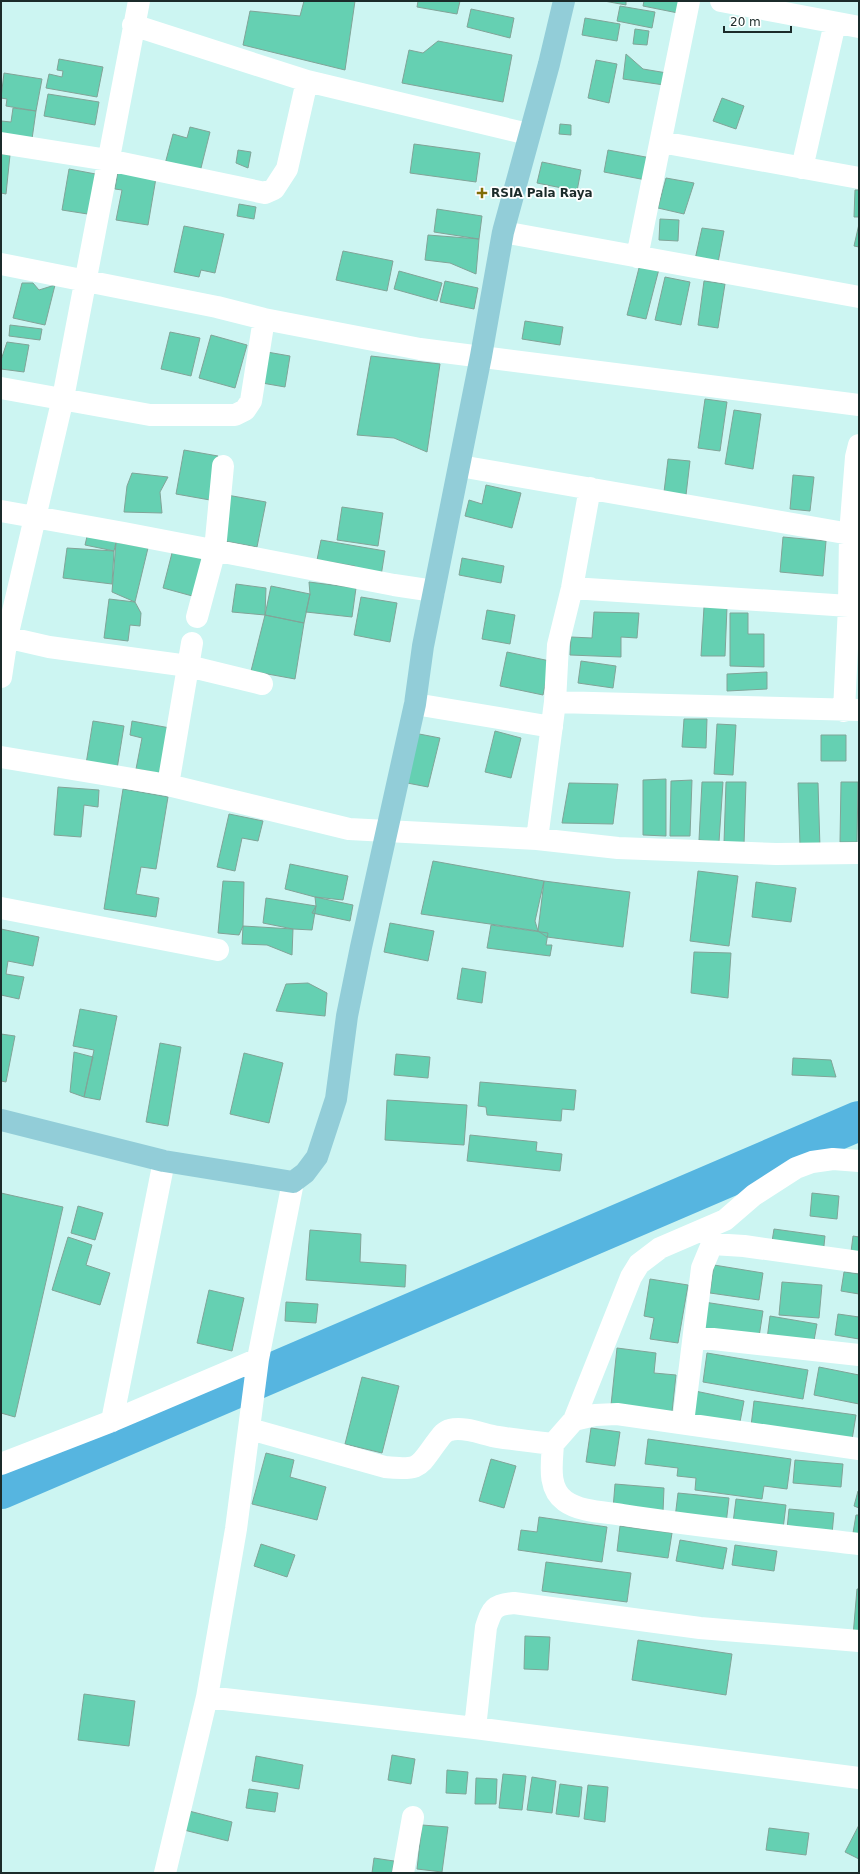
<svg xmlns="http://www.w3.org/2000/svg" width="860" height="1874" viewBox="0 0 860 1874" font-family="'DejaVu Sans',sans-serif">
<rect width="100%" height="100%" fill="#ccf5f2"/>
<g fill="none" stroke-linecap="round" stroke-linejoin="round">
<path stroke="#56b5e0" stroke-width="40" d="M1,1489l858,-368"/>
</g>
<path fill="#65d0b2" stroke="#81a498" d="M304,1h51l-10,69 -102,-25 7,-34 50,5z
M418,1h42l-3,13 -40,-7z
M604,1h22v4z
M644,1h41l-2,13 -40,-8z
M620,6l35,6 -3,16 -35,-7z
M471,9l43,9 -4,20 -43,-11z
M585,18l35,6 -3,17 -35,-6z
M635,29l14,2 -2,14 -14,-1z
M438,41l74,14 -9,47 -101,-19 7,-33 14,3z
M626,54l17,15 30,5 -2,12 -48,-7z
M59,59l44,8 -6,30 -51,-9 3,-14 13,3 1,-6 -6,-1z
M596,60l21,4 -8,39 -21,-5z
M4,73l38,6 -6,32 -30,-5 1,-7 -6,-1z
M48,94l51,8 -4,23 -51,-9z
M722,98l22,8 -8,23 -23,-8z
M13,108l23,3 -4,28 -31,-5v-13l10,1z
M560,124l11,1v10l-12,-1z
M190,127l20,5 -10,40 -35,-8 8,-30 14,4z
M414,144l66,9 -4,29 -66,-9z
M238,150l13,2 -3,16 -12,-5z
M608,150l43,8 -5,22 -42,-8z
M1,154l9,1 -4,39 -5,-1z
M542,162l39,8 -4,21 -40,-8z
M69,169l32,6 -7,40 -32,-5z
M118,171l38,7 -8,47 -32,-5 6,-30 -7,-1z
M666,178l28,5 -10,31 -26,-6z
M855,190h4v27h-5z
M239,204l17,3 -2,12 -17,-3z
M437,209l45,7 -3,23 -45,-7z
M660,219l19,1 -1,21 -19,-1z
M859,224v23l-5,-1z
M184,226l40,8 -9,39 -14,-3 -2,7 -25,-5z
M702,228l22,3 -7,37 -23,-4z
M428,235l51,4 -3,35 -26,-11 -25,-3z
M343,251l50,10 -6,30 -51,-11z
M640,264l19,5 -13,50 -19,-4z
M399,271l43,12 -5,18 -43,-12z
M665,277l25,5 -9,43 -26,-5z
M445,281l33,7 -4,21 -34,-7z
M704,281l21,3 -7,44 -20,-3z
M22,283h11l6,7 16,-5 -10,40 -32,-7z
M525,321l38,6 -3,18 -38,-6z
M10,325l32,4 -2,11 -31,-4z
M170,332l30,6 -9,38 -30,-7z
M211,335l36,10 -12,43 -36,-10z
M7,342l22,3 -5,27 -23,-3v-9z
M267,352l23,4 -5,31 -23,-4z
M371,356l69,8 -13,88 -33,-14 -37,-3z
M705,399l22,3 -7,49 -22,-3z
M734,410l27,4 -8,55 -28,-5z
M184,450l34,6 -8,44 -34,-6z
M668,459l22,2 -4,34 -22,-3z
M132,473l36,4 -8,15 2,21 -38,-1 3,-26z
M793,475l21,2 -4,34 -20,-2z
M486,485l35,8 -9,35 -47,-12 4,-16 13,4z
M227,495l39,7 -9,45 -38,-7z
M342,507l41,6 -5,33 -41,-6z
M89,528l29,6 -4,17 -29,-6z
M783,537l43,4 -3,35 -43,-4z
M321,540l64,11 -4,25 -27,-5 1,-5 -38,-6z
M116,542l32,6 -13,54 -23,-10z
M67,548l47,3 -2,33 -49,-6z
M173,549l33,9 -10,39 -33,-9z
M462,558l42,8 -3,17 -42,-8z
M309,582l47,6 -4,29 -46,-5 4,-18z
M236,584l30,4 -1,27 -33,-3z
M271,586l39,8 -6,29 -39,-8z
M361,597l36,6 -7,39 -36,-7z
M109,599l26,3 6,11 -1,13 -10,-1 -2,16 -24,-3z
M704,607h23l-2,49h-24z
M487,610l28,5 -5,29 -28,-5z
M594,612l45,1 -2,25 -16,-1v20l-51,-2 1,-18 21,1z
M730,613h18v21h16v33l-34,-1z
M265,615l39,8 -9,56 -44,-8z
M507,652l43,9 -7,34 -43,-9z
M581,661l35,5 -3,22 -35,-5z
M767,672v17l-40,2v-17z
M684,719h23l-1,29 -24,-1z
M93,721l31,5 -7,43 -31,-5z
M132,721l38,7 -8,46 -26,-5 6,-31 -12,-3z
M717,724l19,1 -3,50 -19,-1z
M495,731l26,7 -10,40 -26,-6z
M414,733l26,5 -12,49 -26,-5z
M821,735h25v26h-25z
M666,779v57l-23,-1v-55z
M692,780l-2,56h-20l1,-55z
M702,782h21l-4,60 -20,-2z
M726,782h20l-2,63 -20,-2z
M841,782h17l-1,60h-17z
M569,783l49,1 -5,40 -51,-1z
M798,783h20l2,65 -20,-2z
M58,787l41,3 -1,17 -14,-2 -3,32 -27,-2z
M123,789l45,8 -12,72 -15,-2 -5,27 23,4 -3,19 -52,-8z
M229,814l34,7 -5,20 -16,-3 -7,33 -18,-4z
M433,861l111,20 -9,40 3,10 -117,-17z
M290,864l58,12 -5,24 -28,-3 -30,-8z
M698,871l40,5 -9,70 -39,-5z
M223,881l21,1 -1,44 -4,9 -21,-2z
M544,881l86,11 -7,55 -76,-10 -9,-6z
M756,882l40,6 -5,34 -39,-5z
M315,897l38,8 -3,16 -38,-8 4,-7z
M266,898l50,8 -4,24 -19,-1 -30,-6z
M390,923l44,8 -6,30 -44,-9z
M491,925l57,8 -2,12h6l-2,11 -63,-8z
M243,926l50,3 -1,26 -25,-10 -25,-1z
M1,929l38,8 -6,29 -25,-5 -2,13 18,3 -5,22 -18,-4z
M694,952l37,1 -3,45 -37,-5z
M462,968l24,4 -4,31 -25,-4z
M308,983l19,10 -2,23 -49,-5 10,-27z
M80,1009l37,7 -17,84 -16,-3 10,-47 -21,-4z
M1,1034l14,2 -9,46 -5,-1z
M160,1043l21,4 -13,79 -22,-4z
M74,1052l19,5 -9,40 -14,-5z
M244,1053l39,10 -14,60 -39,-9z
M396,1054l34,3 -2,21 -34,-3z
M793,1058l38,2 5,17 -44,-2z
M480,1082l96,8 -2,20 -12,-1 -1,12 -74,-6 -1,-8 -8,-1z
M387,1100l80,5 -3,40 -79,-5z
M470,1135l67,7 -1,9 26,3 -2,17 -93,-10z
M1,1193l62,14 -48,210 -14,-4z
M812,1193l27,3 -2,23 -27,-3z
M78,1206l25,7 -8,27 -24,-7z
M774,1229l51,7 -2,19 -52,-7z
M310,1230l51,4 -1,28 46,3 -1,22 -99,-7z
M853,1236l6,1v24l-9,-1z
M68,1237l24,8 -6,20 24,8 -10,32 -48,-15z
M714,1265l49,8 -4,27 -49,-7z
M844,1272l15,2v20l-18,-3z
M650,1279l38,6 -10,58 -28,-4 4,-21 -10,-2z
M782,1282l40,3 -3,33 -40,-3z
M209,1290l35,8 -12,53 -35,-8z
M286,1302l32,2 -2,19 -31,-2z
M704,1302l59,9 -4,26 -59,-8z
M838,1314l21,3v22l-24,-4z
M770,1316l47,8 -4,22 -46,-7z
M617,1348l39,5 -2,20 22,2 -4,37 -61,-7z
M707,1353l101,17 -5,29 -100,-17z
M819,1367l40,8v29l-45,-9z
M362,1377l37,9 -17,67 -37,-9z
M695,1391l49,10 -5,26 -49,-10z
M754,1401l102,14 -4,25 -101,-14z
M591,1428l29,4 -5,34 -29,-4z
M648,1439l143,20 -4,30 -23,-3 -2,13 -67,-9 1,-12 -19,-2 1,-8 -33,-4z
M266,1453l28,7 -4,17 36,10 -9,33 -65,-16z
M491,1459l25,7 -12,42 -25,-7z
M795,1460l48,4 -2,23 -48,-4z
M615,1484l49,4 -1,24 -50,-3z
M858,1491h1v17l-5,-2z
M678,1493l51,5 -3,26 -51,-6z
M736,1499l50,6 -3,24 -50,-6z
M789,1509l45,4 -2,21 -45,-5z
M856,1515h3v25l-7,-1z
M539,1517l68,10 -5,35 -84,-12 3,-20 16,2z
M620,1526l52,7 -4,25 -51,-7z
M680,1540l47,8 -4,21 -47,-8z
M261,1544l34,11 -8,22 -33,-11z
M735,1545l42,6 -3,20 -42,-6z
M546,1562l85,11 -4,29 -85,-11z
M857,1589h2v47h-6z
M525,1636l25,1 -2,33 -24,-1z
M638,1640l94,14 -6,41 -94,-15z
M84,1694l51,7 -6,45 -51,-6z
M392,1755l23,4 -4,25 -23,-4z
M256,1756l47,9 -4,24 -47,-8z
M447,1770l21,2 -2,22 -20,-1z
M503,1774l23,2 -4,34 -23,-2z
M532,1777l24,4 -4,32 -25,-3z
M476,1778l21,1 -1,25h-21z
M560,1784l22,3 -3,30 -23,-3z
M588,1785l20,2 -3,35 -21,-3z
M249,1789l29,4 -3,19 -29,-4z
M189,1811l43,11 -4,19 -44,-11z
M422,1825l26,2 -6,45 -25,-3z
M859,1825v34l-14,-7z
M769,1828l40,5 -3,22 -40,-5z
M374,1858l20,3 -2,12h-20z"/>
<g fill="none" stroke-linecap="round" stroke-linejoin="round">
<path stroke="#fff" stroke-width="22" d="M721,1l138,26
M133,25l174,56 221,53
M661,142l198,36
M1,143l107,17 157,33 9,-4 13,-20 20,-88
M802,168l33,-145
M503,232l356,65
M637,257l52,-256
M1,264l216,43 47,12 156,30 439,56
M1,388l149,27h85l10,-5 6,-9 13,-82
M460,466l390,68
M1,511l123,22 270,52 40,6
M572,588l277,18
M197,617l18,-67 8,-84
M1,636l48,11 139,19 74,18
M1,677l6,-40 56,-239 76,-397
M555,702l304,8
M415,704l137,23
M844,711l5,-105 1,-72 6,-77 3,-12
M1,757l167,28 181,44 188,10 81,9 158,6 83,-1
M168,785l24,-142
M537,839l18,-137 3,-57 14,-57 18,-100
M1,908l217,42
M695,1337l164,18
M574,1420l57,-143 8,-13 21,-16 65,-28 29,-25 42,-27 16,-6 21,-3 26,2
M112,1421l52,-260
M683,1423l19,-155 10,-24 32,2 115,16
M250,1429l135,38c38,4 33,-1 54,-28 3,-4 6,-8 11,-9 15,-4 34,5 48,7 19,3 37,5 55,7l21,-24 21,-5 22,-1 242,35
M553,1444c-1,19 -6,44 12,57 15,11 40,11 58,14 78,12 157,20 236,29
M1,1464l111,-43 146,-62
M207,1697l268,31 384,50
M475,1728l11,-101c6,-18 7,-22 28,-24l186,25 159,13
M165,1873l42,-176 29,-168 22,-170 35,-177
M403,1873l10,-56"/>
<path stroke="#92cdd8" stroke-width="22" d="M1,1120l163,41 129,21 12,-9 12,-16 19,-58 11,-83 14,-69 54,-243 8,-58 58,-290 22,-124 46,-168 15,-63"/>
</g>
<path fill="#806c06" stroke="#fff" stroke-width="1.5" d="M480 187h4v4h4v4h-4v4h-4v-4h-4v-4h4z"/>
<g text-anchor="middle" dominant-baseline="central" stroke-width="3.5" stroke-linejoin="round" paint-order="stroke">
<g font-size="12" font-weight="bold" fill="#1b2b2a" stroke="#fff" text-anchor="start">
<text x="491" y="193">RSIA Pala Raya</text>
</g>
</g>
<rect width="860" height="1874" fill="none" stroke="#1b2b2a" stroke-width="4"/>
<path d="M724 26v6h67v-6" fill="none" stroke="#1b2b2a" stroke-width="2"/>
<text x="730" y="26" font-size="12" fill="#1b2b2a" stroke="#ffffff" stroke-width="3" paint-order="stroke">20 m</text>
</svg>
